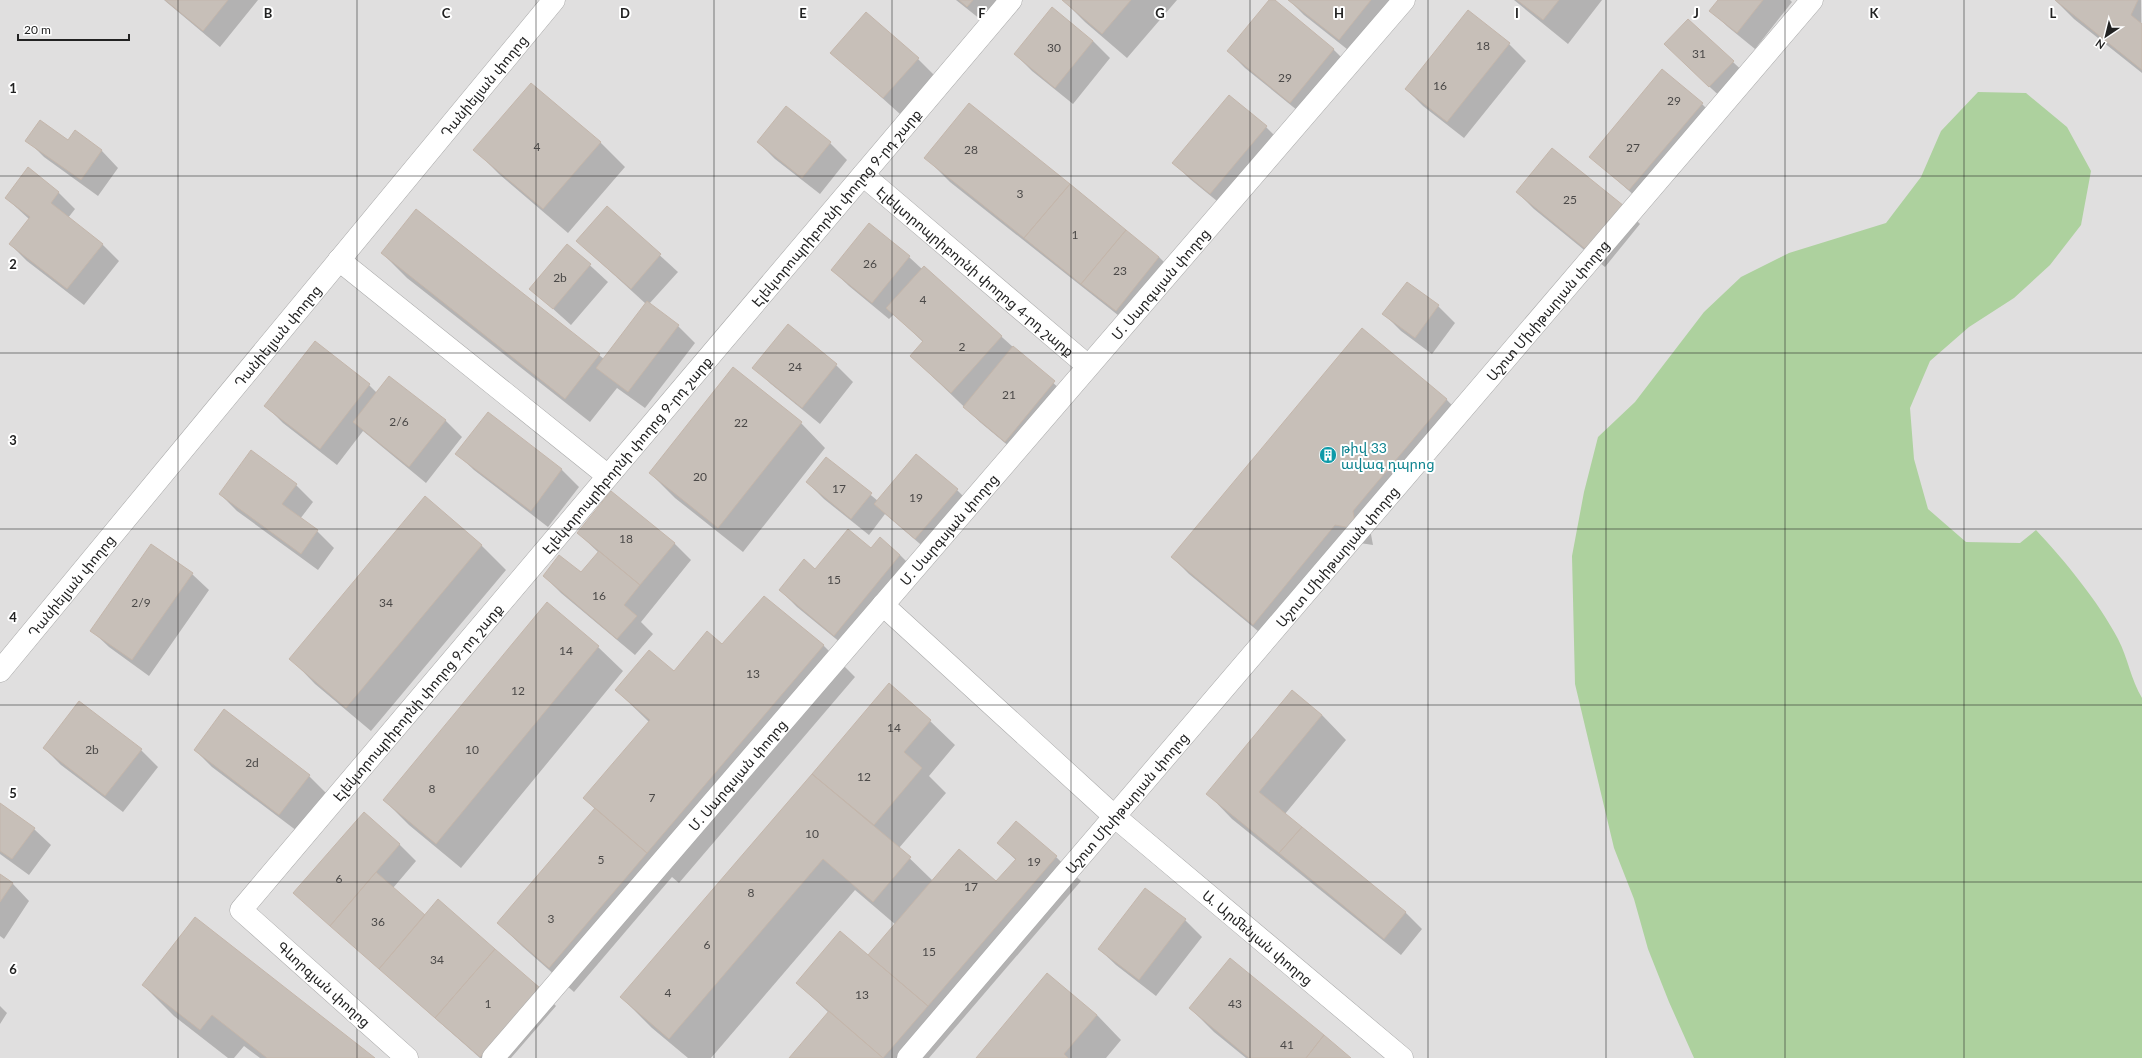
<svg xmlns="http://www.w3.org/2000/svg" width="2142" height="1058" viewBox="0 0 2142 1058" font-family="Lato,'Noto Sans Armenian',sans-serif">
<rect width="100%" height="100%" fill="#f2efe9"/>
<path fill="#e0dfdf" d="M0,0h2142v1058h-2142z"/>
<path fill="#add19e" d="M1978,92l48,1 41,34 24,44 -10,54 -31,40 -36,33 -45,29 -39,34 -20,47 4,51 14,50 38,33 54,1 16,-13c29,31 62,71 82,109 10,19 13,41 24,59v360h-448l-25,-56 -21,-53 -14,-50 -20,-51 -39,-164 -3,-128 12,-64 14,-55 37,-35 69,-90 37,-35 48,-24 97,-30 35,-46 20,-46z"/>
<path fill="#0003" d="M164,0h94l-38,47z
M956,0h47l-18,23z
M1063,0h114l-50,58 -42,-36z
M1270,0h3l61,50 17,17 -43,52 -63,-51 -17,-17z
M1289,0h112l-44,57 -53,-42z
M1514,0h88l-34,44z
M1719,0h71l2,2 -37,47 -27,-22 -17,-16z
M2055,0h86l1,73 -68,-54z
M1468,12l41,32 17,17 -62,77 -41,-32 -17,-17z
M1093,41l17,17 -37,46 -41,-33 -17,-17z
M831,52l87,7 17,17 -35,38z
M1682,61l51,1 17,16 -23,25z
M1702,104l17,17 -73,85 -56,-50z
M1266,127l17,17 -55,66 -38,-31 -17,-17z
M76,132l26,19 16,17 -20,28 -54,-39 -17,-17 41,2z
M600,142l25,25 -57,66 -69,-59 -24,-24z
M758,142l72,1 17,17 -27,34 -45,-35z
M926,158l233,99 17,17 -43,53 -183,-145z
M58,192l17,17 -7,9 34,26 17,17 -35,44 -57,-44 -17,-17 19,-25 -23,-21z
M1517,192l106,15 17,17 -35,43 -71,-58z
M607,207l71,65 -29,32 29,22 17,17 -50,65 -28,-20 -27,34 -183,-144 -25,-25 217,102 5,4 42,-55 -69,-63z
M568,245l40,37 -37,43 -40,-36z
M909,257l13,12 2,-2 147,132 -48,59 -42,-35 -70,-67 12,-14 -29,-28 -5,5 -40,-33 -17,-16z
M1438,306l17,17 -23,31 -31,-23 -17,-17z
M788,325l48,40 17,17 -33,42 -49,-40 -17,-17z
M1363,330l84,70 16,17 -93,112 3,16 -20,-3 -83,99 -81,-67 -17,-17z
M369,385l8,8 68,27 17,17 -36,46 -63,-52 -26,34 -54,-42 -17,-17z
M488,413l74,57 17,17 -31,40 -74,-57 -17,-16z
M801,423l24,25 -82,104 -68,-54 -25,-25z
M826,458l52,43 79,-11 17,17 -41,48 -48,-41 -16,21 -45,-36 -17,-17z
M296,485l17,17 -13,17 17,12 17,17 -16,22 -81,-59 -17,-17z
M578,533l96,10 17,17 -50,62 12,12 -18,21 -74,-62 -17,-17 37,-2 18,-21z
M481,545l25,25 -135,161 -56,-47 -24,-25z
M871,549l29,6 17,17 -65,80 -55,-45 -17,-17 35,-20z
M192,574l17,16 -60,86 -40,-29 -17,-16z
M764,597l60,49 31,31 -176,206 -7,-6 -98,115 -51,-45 -25,-24 97,-114 -10,-11 64,-76 -33,-32 58,-18 48,-26z
M548,604l50,43 25,24 -162,197 -52,-43 -25,-25z
M889,685l41,36 25,24 -26,31 17,17 -47,55 34,33 63,2 20,-23 -18,-17 58,14 25,24 -152,177h-139l39,-45 -31,-30 70,-26 28,-32 -41,-35 -144,168h-23l-36,-30 -31,-31z
M1322,715l24,25 -61,74 120,98 17,17 -21,26 -169,-136 -24,-25z
M44,748l97,2 17,17 -35,45 -62,-47z
M195,750l114,26 17,17 -29,38 -85,-64z
M0,804l34,25 17,16 -22,30 -29,-21z
M399,844l17,17 -23,27 32,28 114,73 17,17 -45,52h-31l-186,-165z
M0,875l13,9 16,17 -25,38 -4,-3z
M1185,920l17,17 -46,59 -40,-31 -17,-16z
M143,985l230,73h-113l-16,-12 -10,12h-6l-54,-42z
M0,1006l7,7 -7,11z
M1190,1008l159,50h-103l-32,-26z
M1097,1015l24,25 -15,18h-129z"/>
<path fill="#c7bfb8" stroke="#c4b6ab" d="M165,0h63l-25,31z
M959,0h14l-6,7z
M1062,0h69l-29,34z
M1269,0h6l59,49 -44,54 -63,-52z
M1288,0h83l-32,40z
M1517,0h42l-16,20z
M1718,0h45l-26,33 -28,-22z
M2055,0h83l-7,15 11,9v46z
M1052,7l41,34 -38,47 -41,-34z
M1468,10l42,33 -63,79 -42,-33z
M866,12l53,46 -36,40 -53,-45z
M1688,19l46,42 -25,26 -45,-43z
M1662,69l41,34 -74,87 -40,-33z
M531,83l70,59 -58,67 -70,-59z
M1229,95l38,31 -57,68 -38,-31z
M969,103l101,81 -46,54 -100,-80z
M786,106l45,36 -29,36 -45,-36z
M40,120l28,20 7,-10 27,20 -21,30 -56,-39z
M1552,148l72,58 -36,45 -72,-59z
M28,167l31,25 -8,11 52,41 -36,45 -58,-45 21,-27 -25,-19z
M1070,184l56,46 -45,54 -57,-46z
M607,206l54,48 -30,35 -55,-48z
M416,209l184,145 -35,45 -184,-146z
M869,223l41,33 -38,47 -41,-33z
M1126,230l33,27 -43,54 -35,-27z
M567,244l24,20 -38,45 -24,-20z
M924,266l78,70 -51,57 -41,-37 13,-15 -37,-33z
M1407,282l32,23 -24,33 -33,-24z
M647,301l32,24 -51,67 -32,-24z
M788,324l49,40 -35,44 -50,-40z
M1362,328l85,71 -94,112 3,18 -21,-4 -82,100 -82,-68z
M315,341l55,43 -50,65 -56,-43z
M1013,346l42,35 -50,61 -42,-35z
M733,367l69,55 -84,106 -69,-55z
M389,376l57,44 -37,47 -56,-45z
M488,412l74,57 -31,42 -76,-57z
M251,450l46,34 -15,20 36,26 -17,24 -82,-60z
M916,454l42,35 -43,50 -41,-35z
M826,457l46,36 -21,26 -45,-37z
M611,491l64,52 -35,42 -63,-52z
M425,496l57,49 -136,163 -57,-49z
M848,529l23,19 9,-11 20,18 -66,81 -55,-46 25,-31 11,10z
M151,544l42,29 -61,87 -42,-29z
M599,551l41,34 -16,20 13,11 -20,23 -74,-63 16,-21 22,17z
M764,596l60,49 -177,208 -64,-55 67,-78 -35,-30 34,-40 25,21 33,-40 15,13z
M547,602l52,44 -163,198 -53,-44z
M889,683l42,37 -27,32 18,16 -48,57 -62,-51z
M1292,690l30,25 -63,77 43,35 -23,26 -73,-59z
M79,701l63,48 -37,47 -62,-48z
M224,709l86,66 -31,40 -85,-65z
M812,774l99,83 -38,45 -50,-43 -154,180 -49,-42z
M0,803l35,25 -23,31 -12,-8z
M595,808l52,45 -98,115 -52,-45z
M364,812l36,32 -70,82 -37,-33z
M1016,821l41,35 -129,150 -60,-51 91,-106 37,32 20,-22 -19,-16z
M1302,827l104,85 -22,27 -105,-86z
M376,872l49,43 -46,54 -49,-43z
M0,874l13,9 -13,19z
M1145,888l41,31 -47,61 -41,-31z
M438,899l57,50 -60,69 -56,-49z
M195,917l180,141h-108l-55,-43 -12,15 -58,-45z
M840,931l88,75 -45,52 -87,-75z
M495,949l45,39 -60,69 -45,-39z
M1230,958l94,77 -18,23h-57l-60,-50z
M1047,973l50,42 -33,39 4,4h-92z
M829,1011l54,47h-94z
M1324,1035l27,23h-45z"/>
<g fill="none" stroke-linecap="round" stroke-linejoin="round">
<defs>
<g id="minor">
<path id="s1" d="M863,175l225,191"/>
<path d="M339,260l269,216"/>
<path id="s2" d="M883,605l231,211 288,242"/>
<path id="s3" d="M0,671l554,-671"/>
<path id="s4" d="M407,1058l-166,-148 770,-910"/>
<path id="s5" d="M493,1058l911,-1058"/>
<path id="s6" d="M908,1058l904,-1058"/>
</g>
</defs>
<use href="#minor" stroke="#a9a9a9" stroke-width="23"/>
<use href="#minor" stroke="#fff" stroke-width="22"/>
</g>
<path fill="none" stroke="#222" stroke-width="1" stroke-opacity="0.55" d="M178,0v1058M357,0v1058M536,0v1058M714,0v1058M892,0v1058M1071,0v1058M1250,0v1058M1428,0v1058M1606,0v1058M1785,0v1058M1964,0v1058M0,176h2142M0,353h2142M0,529h2142M0,705h2142M0,882h2142"/>
<defs>
<symbol id="building-disc" viewBox="-11 -11 22 22"><circle r="9.5" fill="#0f9aa8" stroke="#fff"/><path d="M-4-6H4V6H1V3H-1V6H-4ZM-2.5-4.3h1.7v1.8h-1.7ZM.8-4.3h1.7v1.8H.8ZM-2.5-1h1.7V.8h-1.7ZM.8-1h1.7V.8H.8Z" fill="#fff"/></symbol>
</defs>
<g fill-rule="evenodd">
<use href="#building-disc" x="1318" y="445" width="20" height="20"/>
</g>
<g text-anchor="middle" dominant-baseline="central" stroke-width="4" stroke-linejoin="round" paint-order="stroke">
<g font-size="12" fill="#4b4948">
<text x="1483" y="45">18</text>
<text x="1054" y="47">30</text>
<text x="1699" y="53">31</text>
<text x="1285" y="77">29</text>
<text x="1440" y="85">16</text>
<text x="1674" y="100">29</text>
<text x="537" y="146">4</text>
<text x="1633" y="147">27</text>
<text x="971" y="149">28</text>
<text x="1020" y="193">3</text>
<text x="1570" y="199">25</text>
<text x="1075" y="234">1</text>
<text x="870" y="263">26</text>
<text x="1120" y="270">23</text>
<text x="560" y="277">2b</text>
<text x="923" y="299">4</text>
<text x="962" y="346">2</text>
<text x="795" y="366">24</text>
<text x="1009" y="394">21</text>
<text x="399" y="421">2/6</text>
<text x="741" y="422">22</text>
<text x="700" y="476">20</text>
<text x="839" y="488">17</text>
<text x="916" y="497">19</text>
<text x="626" y="538">18</text>
<text x="834" y="579">15</text>
<text x="599" y="595">16</text>
<text x="141" y="602">2/9</text>
<text x="386" y="602">34</text>
<text x="566" y="650">14</text>
<text x="753" y="673">13</text>
<text x="518" y="690">12</text>
<text x="894" y="727">14</text>
<text x="92" y="749">2b</text>
<text x="472" y="749">10</text>
<text x="252" y="762">2d</text>
<text x="864" y="776">12</text>
<text x="432" y="788">8</text>
<text x="652" y="797">7</text>
<text x="812" y="833">10</text>
<text x="601" y="859">5</text>
<text x="1034" y="861">19</text>
<text x="339" y="878">6</text>
<text x="971" y="886">17</text>
<text x="751" y="892">8</text>
<text x="551" y="918">3</text>
<text x="378" y="921">36</text>
<text x="707" y="944">6</text>
<text x="929" y="951">15</text>
<text x="437" y="959">34</text>
<text x="668" y="992">4</text>
<text x="862" y="994">13</text>
<text x="488" y="1003">1</text>
<text x="1235" y="1003">43</text>
<text x="1287" y="1044">41</text>
</g>
<g font-size="14" fill="#222" stroke="#fff">
<text stroke="none"><textPath href="#s3" startOffset="759">Դանիելյան փողոց</textPath></text>
<text stroke="none"><textPath href="#s4" startOffset="1143">Էլեկտրոպրիբորնի փողոց 9-րդ շարք</textPath></text>
<text stroke="none"><textPath href="#s1" startOffset="148">Էլեկտրոպրիբորնի փողոց 4-րդ շարք</textPath></text>
<text stroke="none"><textPath href="#s5" startOffset="1022">Մ. Սարգսյան փողոց</textPath></text>
<text stroke="none"><textPath href="#s6" startOffset="984">Աշոտ Մխիթարյան փողոց</textPath></text>
<text stroke="none"><textPath href="#s3" startOffset="435">Դանիելյան փողոց</textPath></text>
<text stroke="none"><textPath href="#s4" startOffset="819">Էլեկտրոպրիբորնի փողոց 9-րդ շարք</textPath></text>
<text stroke="none"><textPath href="#s5" startOffset="698">Մ. Սարգսյան փողոց</textPath></text>
<text stroke="none"><textPath href="#s6" startOffset="660">Աշոտ Մխիթարյան փողոց</textPath></text>
<text stroke="none"><textPath href="#s3" startOffset="111">Դանիելյան փողոց</textPath></text>
<text stroke="none"><textPath href="#s4" startOffset="495">Էլեկտրոպրիբորնի փողոց 9-րդ շարք</textPath></text>
<text stroke="none"><textPath href="#s5" startOffset="374">Մ. Սարգսյան փողոց</textPath></text>
<text stroke="none"><textPath href="#s6" startOffset="336">Աշոտ Մխիթարյան փողոց</textPath></text>
<text stroke="none"><textPath href="#s2" startOffset="501">Ա. Արմենյան փողոց</textPath></text>
<text transform="translate(324 984) rotate(42)">Գևորգյան փողոց</text>
</g>
<g font-size="14" fill="#0d838f" stroke="#fff" text-anchor="start">
<text x="1341" y="447">թիվ 33<tspan x="1341" dy="16">ավագ դպրոց</tspan></text>
</g>
</g>
<g font-size="13" text-anchor="middle" font-weight="bold" fill="#222" stroke="#fff" stroke-width="4" stroke-linejoin="round" paint-order="stroke">
<text x="268" y="18">B</text>
<text x="446" y="18">C</text>
<text x="625" y="18">D</text>
<text x="803" y="18">E</text>
<text x="982" y="18">F</text>
<text x="1160" y="18">G</text>
<text x="1339" y="18">H</text>
<text x="1517" y="18">I</text>
<text x="1696" y="18">J</text>
<text x="1874" y="18">K</text>
<text x="2053" y="18">L</text>
<text x="13" y="93">1</text>
<text x="13" y="269">2</text>
<text x="13" y="445">3</text>
<text x="13" y="622">4</text>
<text x="13" y="798">5</text>
<text x="13" y="974">6</text>
</g>
<g transform="translate(2106 36) rotate(215)" stroke="#ffffff" stroke-width="3" paint-order="stroke">
<path d="M0-3L7 15L0 10L-7 15Z" fill="#222222"/>
<text y="-6" font-size="11" font-weight="bold" text-anchor="middle" fill="#222222">N</text>
</g>
<path d="M18 34v6h111v-6" fill="none" stroke="#222222" stroke-width="2"/>
<text x="24" y="34" font-size="12" fill="#222222" stroke="#ffffff" stroke-width="3" paint-order="stroke">20 m</text>
</svg>
